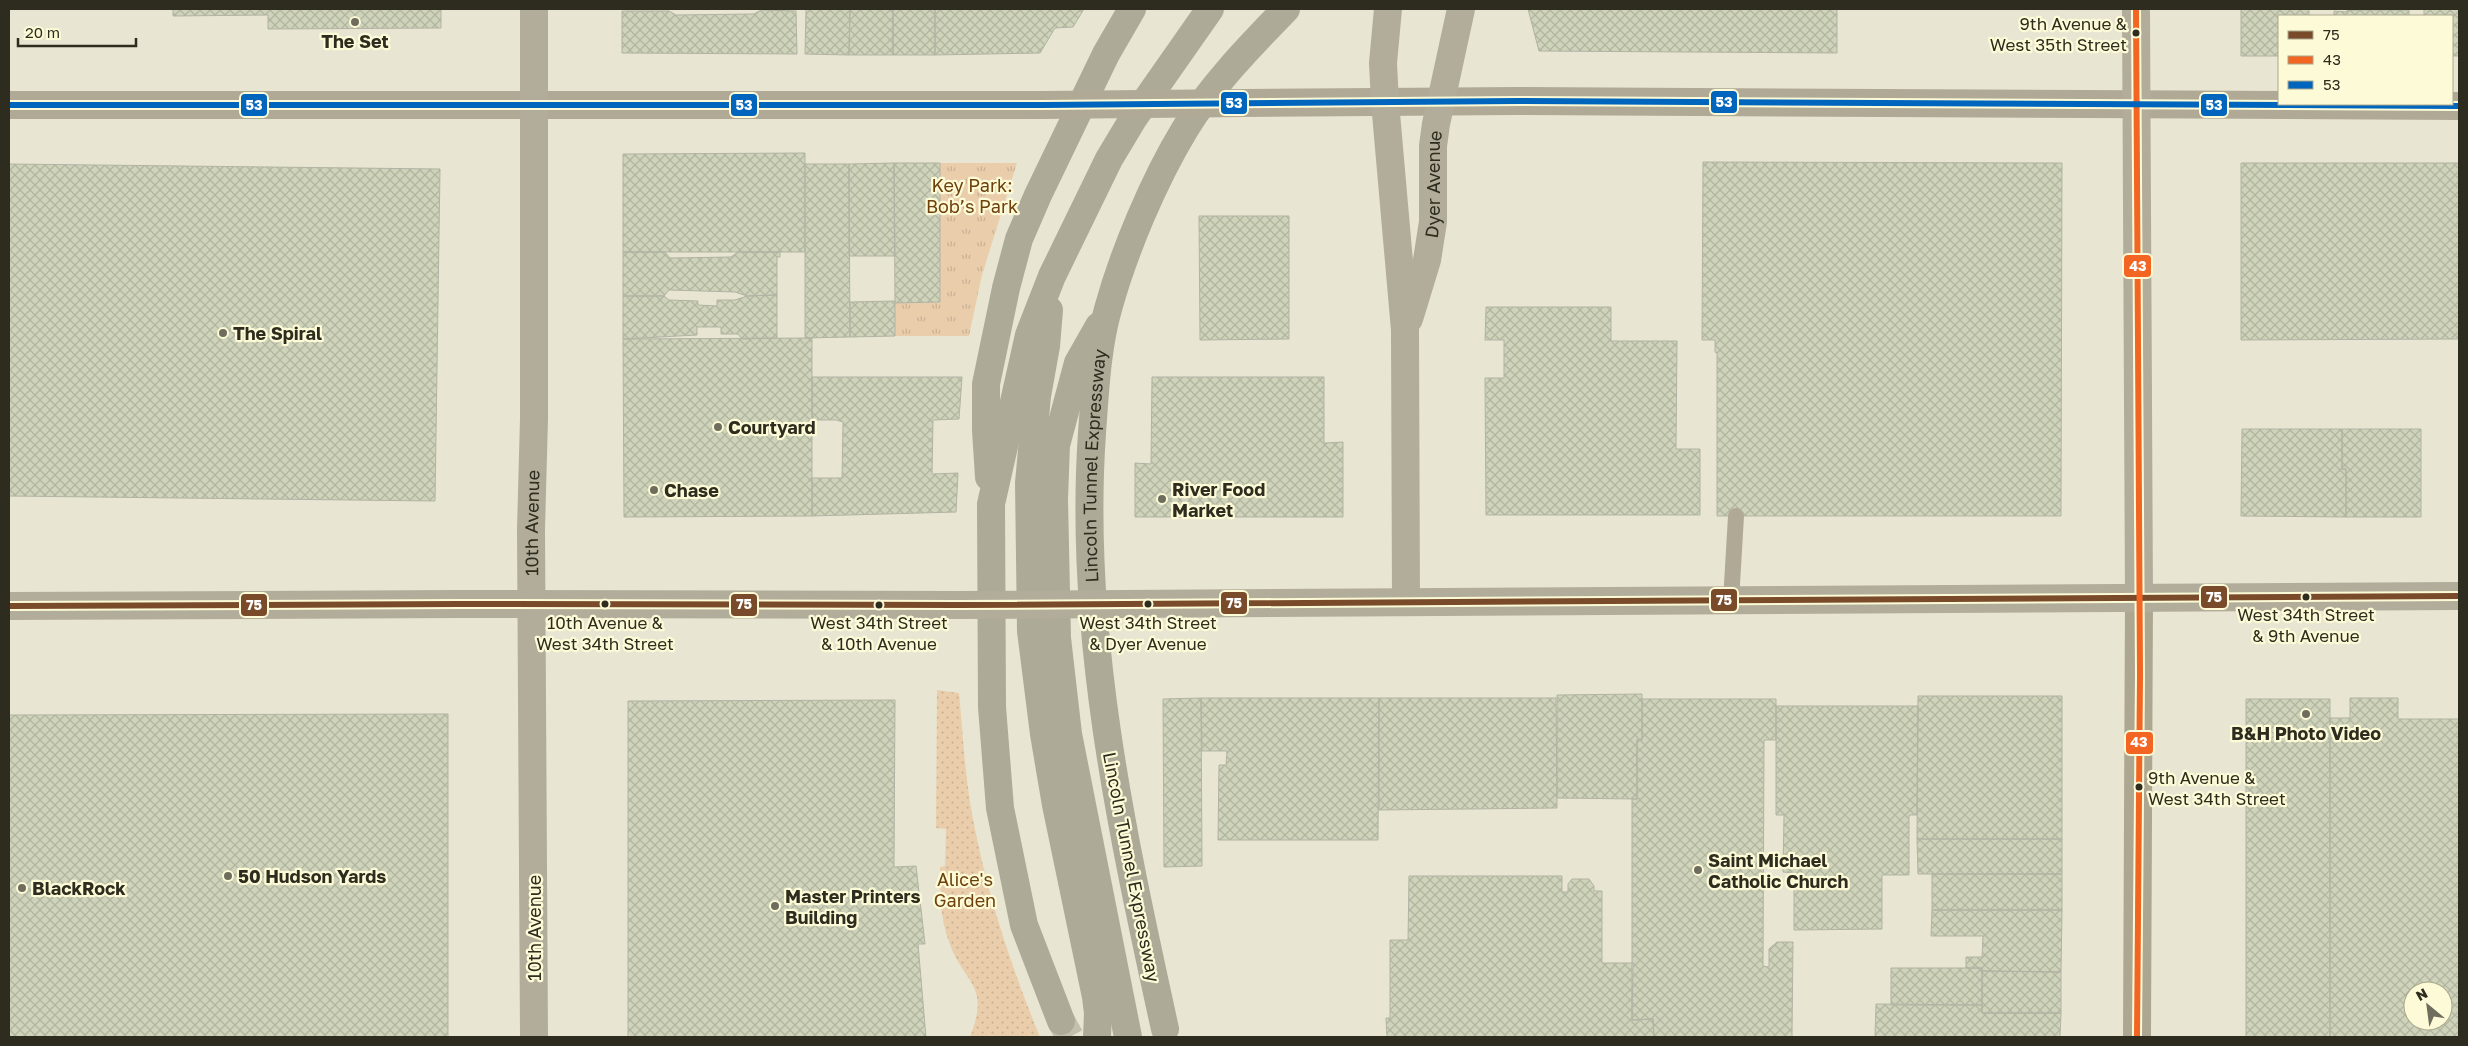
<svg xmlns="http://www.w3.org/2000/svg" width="2468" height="1046" viewBox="0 0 2468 1046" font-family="'Golos Text',sans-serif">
<defs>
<pattern id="grass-tufts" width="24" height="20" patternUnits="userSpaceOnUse" patternTransform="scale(1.25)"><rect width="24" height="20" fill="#eaceac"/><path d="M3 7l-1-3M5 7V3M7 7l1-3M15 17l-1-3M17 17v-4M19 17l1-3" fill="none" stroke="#c9b194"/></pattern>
<pattern id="garden-dots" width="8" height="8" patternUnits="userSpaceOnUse" patternTransform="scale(1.25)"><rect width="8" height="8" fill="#eaceac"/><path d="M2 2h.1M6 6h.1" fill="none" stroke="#c9b194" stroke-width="1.8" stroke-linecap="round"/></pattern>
<pattern id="building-cross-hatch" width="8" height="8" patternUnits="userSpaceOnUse" patternTransform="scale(1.25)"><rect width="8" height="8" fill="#ced3ba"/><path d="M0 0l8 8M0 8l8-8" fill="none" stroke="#b1b59f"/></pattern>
</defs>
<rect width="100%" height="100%" fill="#e8e6d2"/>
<path fill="url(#grass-tufts)" d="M940,163h77l-35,112 -13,61h-74v-33l45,-1z"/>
<path fill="url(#garden-dots)" d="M937,690l22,3c4,42 6,84 14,126 14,74 38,148 67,218h-70c21,-54 -6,-52 -21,-95 -9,-25 -9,-49 -9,-75l5,-1 1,-37 -10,-1z"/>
<path fill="url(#building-cross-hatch)" stroke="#b2b3a4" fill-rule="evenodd" d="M173,9h268v19l-173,1v-14l-95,1z
M806,9h44l-1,46 -44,-1z
M850,9h43v46h-44z
M893,9h42v46h-42z
M935,9h149l-11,18 -18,1 -15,25 -105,2z
M1528,9h309v44l-298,-2z
M2241,9h68v7h-30v40h-38z
M2347,9h45l-45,1z
M2424,9h35v47h-7v-40h-28z
M761,10l35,1 1,43 -175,-1v-42h47l7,4 78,-1z
M2347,10h62v6h-75v-5l13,1z
M805,153v99h-182v-98z
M1703,162l359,1 -1,353h-344v-163l-2,-1v-12h-13z
M894,163h46v139l-45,1z
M894,163l1,93h-46v-92z
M2241,163h218v176l-218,1z
M9,164l431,5 -5,332 -426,-5z
M805,164h44l1,173 -45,1z
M1199,216h90v123l-89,1z
M623,252h42l5,6 61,-1 7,-5h42v5h-3v38l-30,1 -12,-4 -66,-2 -5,6h-41z
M777,295v43l-35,1 -4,-5h-17v-7h-24v8l-74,4v-43h41l5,4 29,1v4l19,1v-6h18l12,-4z
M895,301v35l-45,1v-35z
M1486,307h125v34h66l-1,108h24v66h-214l-1,-137h19v-38h-19z
M812,338v178l-188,1 -1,-178z
M812,377h150l-3,42 -26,1 -1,54 26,-1 -2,39 -144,4v-38h30l1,-56 -7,-2h-24z
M1152,377h172v66l19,-1v75h-208v-54l16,1z
M2242,429h100v40h4v48l-105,-1z
M2342,429h79v88h-75v-48h-4z
M1642,694v46h-5v59l-80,-1v-103z
M1918,696h144v143h-145z
M1201,698h178l-1,142h-160l1,-75h7l1,-14h-25z
M1201,698l1,168 -38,1 -1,-168z
M1379,698h177l1,110 -178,2z
M2350,698h48v21h61v318h-129v-319h20zM2413,991h30v30h-30z
M1642,699h134v41h-12l-1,226 6,1v-18l8,-7h16l-1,95h-138l-1,-18 -21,1v-221h5v-59h5z
M2246,699h84v338h-84z
M895,700l-1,167 22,-1 9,78h-7l8,93h-298v-336z
M1776,706h142l-1,109h-8v60h-27v54l-88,1v-57l-11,-1 1,-57h-8z
M448,714v323h-439v-322z
M1917,839h145v35h-144z
M1932,874h130v36h-130z
M1409,876h153v16h6v-8l4,-5h17l5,7v5h8v72h31l-1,57 21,-1 1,18h-267l-1,-19h4v-78h18z
M1932,910h130l-1,62 -79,-1v-3h-16v-11h16l1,-21h-52z
M1891,968h91v37h-91z
M1982,971l79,1v41h-79z
M1876,1004l106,1v8h79l-1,24h-185z"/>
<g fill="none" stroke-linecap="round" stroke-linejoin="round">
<path stroke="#c3c1ae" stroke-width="28" stroke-dasharray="28 14" stroke-linecap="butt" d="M1061,1021l9,16"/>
<path stroke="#b0a996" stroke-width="16" d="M1731,601l5,-85"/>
<path stroke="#b0a996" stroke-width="28" d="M1245,103l273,-2 941,5
M9,105h1033"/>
<path stroke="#ada791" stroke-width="28" d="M2137,1037l2,-439"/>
<g stroke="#b2ad9b" stroke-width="28">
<path d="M1388,9l-5,54 2,39 20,228 1,272"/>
<path d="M2136,9l3,589"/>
<path id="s1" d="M1409,319l18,-59 6,-38v-76l3,-22 25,-115"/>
<path d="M1123,604l1336,-8"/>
<path d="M9,606l448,-2 501,1"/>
<path id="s2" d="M534,1037l-3,-508 3,-110v-410"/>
</g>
<g stroke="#aeaa98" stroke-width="28">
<path d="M1049,310l-3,36 -9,50 -8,87 2,148 13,103 12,71 40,192 2,16 -1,24"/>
<path d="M1099,326l-21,37 -22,82 -2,54 3,139 11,96 60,303"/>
<path d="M989,477l-3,-47v-46l20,-96 13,-49 19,-44 68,-141 26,-45"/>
<path d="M1061,1021l-37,-96 -24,-117 -8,-101 -1,-203 38,-169 23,-59 57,-117 24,-40 77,-110"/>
<path id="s3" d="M1165,1029c-43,-196 -87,-395 -73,-596 3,-41 5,-85 16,-124 16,-58 46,-129 77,-180 26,-43 66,-84 101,-120"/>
</g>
<path stroke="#b0a996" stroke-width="28" d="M1042,105l203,-2"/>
<path stroke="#b2ad9b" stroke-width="28" d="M958,605l165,-1"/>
<defs>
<path id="bus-1" d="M9,606l448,-2 501,1 1501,-9"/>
<path id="bus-2" d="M2136,9l4,666 -3,362"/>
<path id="bus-3" d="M9,105h1033l476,-4 941,5"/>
</defs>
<use href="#bus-1" stroke="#fdfbd7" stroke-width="10"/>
<use href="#bus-2" stroke="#fdfbd7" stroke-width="10"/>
<use href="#bus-3" stroke="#fdfbd7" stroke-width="10"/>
<use href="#bus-1" stroke="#7a4b2a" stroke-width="6"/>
<use href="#bus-2" stroke="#f26522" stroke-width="6"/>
<use href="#bus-3" stroke="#0065bd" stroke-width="6"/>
</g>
<g fill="#6e6d5d" stroke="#fdfbd7" stroke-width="2">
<circle cx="355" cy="22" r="5"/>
<circle cx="223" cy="333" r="5"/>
<circle cx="718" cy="427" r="5"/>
<circle cx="654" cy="490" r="5"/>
<circle cx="1162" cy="499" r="5"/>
<circle cx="2306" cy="714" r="5"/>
<circle cx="1698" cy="870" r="5"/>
<circle cx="228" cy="876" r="5"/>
<circle cx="22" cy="888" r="5"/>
<circle cx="775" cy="906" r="5"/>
</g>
<g fill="#2d2c1e" stroke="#fdfbd7" stroke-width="2">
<circle cx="2136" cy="33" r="4.5"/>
<circle cx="2306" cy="597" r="4.5"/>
<circle cx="605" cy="604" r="4.5"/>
<circle cx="1148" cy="604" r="4.5"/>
<circle cx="879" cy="605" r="4.5"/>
<circle cx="2139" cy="787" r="4.5"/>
</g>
<g text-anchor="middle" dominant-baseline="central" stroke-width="4.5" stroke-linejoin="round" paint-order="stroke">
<g font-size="17" fill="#2d2c1e" stroke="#fdfbd7">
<text x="2127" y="23" text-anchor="end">9th Avenue &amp;<tspan x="2127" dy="21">West 35th Street</tspan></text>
<text x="2306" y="614">West 34th Street<tspan x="2306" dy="21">&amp; 9th Avenue</tspan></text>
<text x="605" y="622">10th Avenue &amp;<tspan x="605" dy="21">West 34th Street</tspan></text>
<text x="879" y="622">West 34th Street<tspan x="879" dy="21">&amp; 10th Avenue</tspan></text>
<text x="1148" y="622">West 34th Street<tspan x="1148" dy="21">&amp; Dyer Avenue</tspan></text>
<text x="2148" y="777" text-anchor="start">9th Avenue &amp;<tspan x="2148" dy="21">West 34th Street</tspan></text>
</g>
<g font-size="18" font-weight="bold" fill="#2d2c1e" stroke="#fdfbd7" text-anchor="start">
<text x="355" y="41" text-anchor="middle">The Set</text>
<text x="233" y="333">The Spiral</text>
<text x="728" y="427">Courtyard</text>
<text x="1172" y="489">River Food<tspan x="1172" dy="21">Market</tspan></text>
<text x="664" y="490">Chase</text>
<text x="2306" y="733" text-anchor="middle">B&amp;H Photo Video</text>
<text x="1708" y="860">Saint Michael<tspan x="1708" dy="21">Catholic Church</tspan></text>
<text x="238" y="876">50 Hudson Yards</text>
<text x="32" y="888">BlackRock</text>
<text x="785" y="896">Master Printers<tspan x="785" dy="21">Building</tspan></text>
</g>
<g font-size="18" fill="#6e400b" stroke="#fdfbd7">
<text x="972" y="185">Key Park:<tspan x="972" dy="21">Bob’s Park</tspan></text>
<text x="965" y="879">Alice's<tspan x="965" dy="21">Garden</tspan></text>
</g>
<g font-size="18" fill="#2d2c1e" stroke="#fdfbd7">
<text stroke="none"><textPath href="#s1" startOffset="138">Dyer Avenue</textPath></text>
<text stroke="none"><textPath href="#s3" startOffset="570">Lincoln Tunnel Expressway</textPath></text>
<text stroke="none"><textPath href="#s2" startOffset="514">10th Avenue</textPath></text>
<text transform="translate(1132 867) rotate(79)">Lincoln Tunnel Expressway</text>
<text transform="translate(534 928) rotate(-90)">10th Avenue</text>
</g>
</g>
<g stroke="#fdfbd7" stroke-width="2">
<rect x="1710" y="90" width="28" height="24" rx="5" fill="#0065bd"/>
<rect x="1220" y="91" width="28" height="24" rx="5" fill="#0065bd"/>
<rect x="2200" y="93" width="28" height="24" rx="5" fill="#0065bd"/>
<rect x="240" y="93" width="28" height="24" rx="5" fill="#0065bd"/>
<rect x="730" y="93" width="28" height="24" rx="5" fill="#0065bd"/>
<rect x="2123" y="254" width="29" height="24" rx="5" fill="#f26522"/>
<rect x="2200" y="585" width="28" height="24" rx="5" fill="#7a4b2a"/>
<rect x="1710" y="588" width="28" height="24" rx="5" fill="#7a4b2a"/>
<rect x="1220" y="591" width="28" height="24" rx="5" fill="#7a4b2a"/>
<rect x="730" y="593" width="28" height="24" rx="5" fill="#7a4b2a"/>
<rect x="240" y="593" width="28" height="24" rx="5" fill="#7a4b2a"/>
<rect x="2125" y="731" width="29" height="24" rx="5" fill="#f26522"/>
</g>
<g font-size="14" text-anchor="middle" font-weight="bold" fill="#fff">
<text x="1724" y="107">53</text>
<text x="1234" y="108">53</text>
<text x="2214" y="110">53</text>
<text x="254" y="110">53</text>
<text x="744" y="110">53</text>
<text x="2138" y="271">43</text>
<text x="2214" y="602">75</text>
<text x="1724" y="605">75</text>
<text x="1234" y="608">75</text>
<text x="744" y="609">75</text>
<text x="254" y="610">75</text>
<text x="2139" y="747">43</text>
</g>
<rect width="2468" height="1046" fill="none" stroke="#2d2c1e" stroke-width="20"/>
<rect x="2278" y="15" width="175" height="90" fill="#fdfbd7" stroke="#aaa88d"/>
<rect x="2288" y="31" width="25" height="8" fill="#7a4b2a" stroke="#aaa88d"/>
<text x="2323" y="40" font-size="15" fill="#2d2c1e">75</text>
<rect x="2288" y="56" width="25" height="8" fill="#f26522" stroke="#aaa88d"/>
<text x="2323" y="65" font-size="15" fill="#2d2c1e">43</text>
<rect x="2288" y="81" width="25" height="8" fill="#0065bd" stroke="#aaa88d"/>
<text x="2323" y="90" font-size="15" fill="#2d2c1e">53</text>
<g transform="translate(2428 1006) rotate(331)"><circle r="24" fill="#fdfbd7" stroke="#aaa88d"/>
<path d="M0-4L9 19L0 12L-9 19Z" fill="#6e6d5d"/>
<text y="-8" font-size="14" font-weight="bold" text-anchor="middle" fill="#2d2c1e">N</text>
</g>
<path d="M18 38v8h118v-8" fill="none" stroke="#2d2c1e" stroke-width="2.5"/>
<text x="25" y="38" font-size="15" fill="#2d2c1e" stroke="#fdfbd7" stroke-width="4" paint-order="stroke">20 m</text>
</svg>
